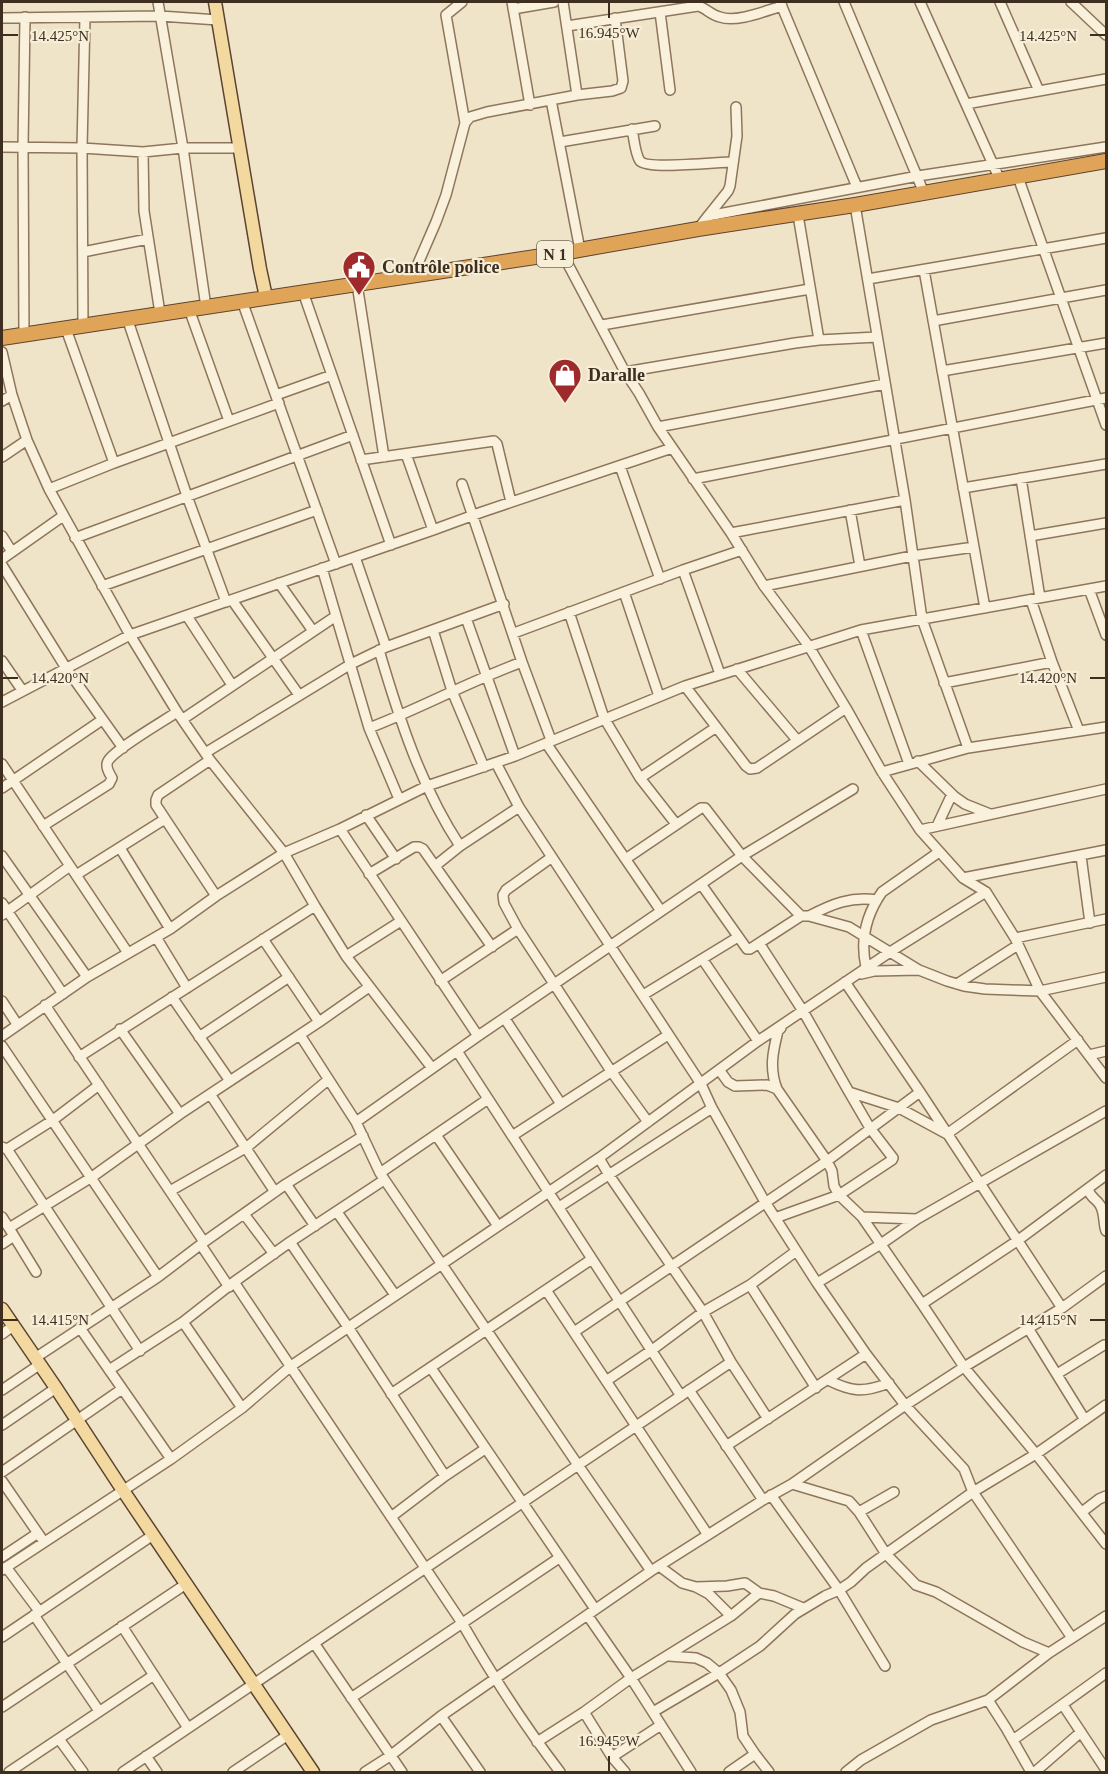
<svg xmlns="http://www.w3.org/2000/svg" width="1108" height="1774" viewBox="0 0 1108 1774" font-family="'Times New Roman',serif">
<rect width="100%" height="100%" fill="#f0e4c8"/>
<g fill="none" stroke-linecap="round" stroke-linejoin="round">
<defs>
<path id="minor" d="M158,2l25,146 23,159
M462,2l-16,13 19,108
M512,2l18,103
M563,2l14,93
M780,2l77,185
M844,2l80,191
M920,2l80,178
M1000,2l39,89
M1071,2l35,33
M513,9l41,-7
M660,12l10,78
M2,18l158,-2 58,4
M567,26l131,-20c8,2 13,9 22,11 16,6 45,-6 62,-11
M551,100l29,150
M966,104l140,-25
M632,129c2,9 3,25 8,32 8,9 78,1 93,1
M560,142l95,-16
M2,147l80,1 61,4 40,-4h57
M143,152l1,59 16,102
M1018,177l88,248
M855,205l50,295 17,119 46,129
M798,215l21,125
M708,216l20,-25 2,-5 7,-50 -1,-29
M698,229l10,-13 210,-40 188,-29
M83,252l65,-13
M562,253l63,119 14,21 19,34 73,106 33,53 44,59 38,63 36,64 38,58 43,48 23,14 29,46 25,53 66,87
M924,270l61,338
M413,275l23,-53 10,-27 19,-72 5,-6 17,-5 90,-17 35,-4 9,-3 2,-7 -8,-63
M868,279l238,-41
M357,284l27,173
M303,292l88,253
M242,301l94,263
M189,309l40,112
M127,318l60,178 39,106
M933,321l173,-31
M602,325l208,-36
M83,326l-1,-178 3,-131
M66,329l48,134
M24,335l-1,-188 2,-130
M2,352l10,43 15,45 22,49 81,146 47,77 33,48 74,93 31,53 31,50 86,112
M942,371l164,-28
M625,372l170,-29 24,-3 58,-3
M276,395l56,-20
M2,401l10,-6
M658,427l227,-43
M406,454l27,76
M2,457l25,-17
M361,460l133,-19 3,3 14,58
M620,466l40,113
M1021,478l19,120
M693,479l413,-81
M462,484l60,178 29,78
M963,488l143,-24
M49,489l65,-26 165,-60
M850,510l10,56
M731,533l174,-33
M2,536l10,16
M1030,536l76,-13
M75,538l278,-103
M355,557l31,90
M2,559l61,-43
M2,565l64,103 57,80
M322,568l47,160 30,71
M683,570l37,104
M279,583l34,48
M102,586l215,-76
M764,586l148,-30 62,-9
M1089,589l17,46
M624,592l35,104
M232,600l67,95
M1031,600l21,62 27,69
M569,612l35,106 36,60 36,46
M187,616l45,69
M466,618l49,138
M433,630l19,61 32,76
M861,630l48,134
M514,633l169,-63 59,-20
M379,650c20,68 42,137 81,196l-25,20
M2,661l20,29
M737,669l60,71
M944,683l108,-21
M685,686l61,80 4,3 7,-1 89,-60
M2,702l128,-67 303,-105 49,-18 190,-64
M183,719l153,-103
M369,728c52,-20 101,-47 153,-66
M546,743l115,168
M205,753l146,-89 35,-17 118,-43
M210,760l-52,35 -2,5v5l60,91
M918,761l37,36 10,7 25,10
M496,763l23,44 182,277 11,24 53,94 52,81 49,71 39,51 59,64 9,23 63,-38 70,-49
M2,764l126,189
M882,772l86,-24 138,-21
M640,778l75,-50
M2,788l100,-68
M366,815l30,44
M43,826l66,-42 3,-6c-3,-5 -7,-12 -4,-17 7,-12 56,-40 69,-49
M937,826l15,-32
M340,829l138,207
M920,830l186,-41
M460,846l59,-39
M120,848l50,81
M2,856l85,121
M1081,856l9,67
M552,857l-46,33 -3,5 1,8 14,26 93,142 37,51
M627,858l74,-50h4l37,48 59,60
M369,874l45,-27h5l4,2 69,98
M76,875l89,-56
M963,878l143,-28
M701,884l46,65h3l51,-33h8l40,11 70,43 28,11 17,5 21,3 55,2 66,-14
M2,903l61,91
M2,915l68,-49
M809,916c23,-12 42,-20 68,-16
M156,937l31,51
M1015,938l91,-19
M263,939l56,83
M759,943l44,68 46,81 50,16 48,26 131,-94
M346,956l55,-35
M703,960l55,81
M866,967c-6,-27 0,-52 16,-75l57,-40
M861,974l13,-3 45,-1
M440,981l78,-52
M845,982l75,110 142,216
M957,984l61,-39
M643,995l95,-58
M172,997l58,84
M2,1001l15,23
M45,1005l159,237
M505,1019l56,85
M120,1029l60,85
M300,1035l56,87 24,51 198,292 73,106
M2,1036l85,-59 83,-48 46,-33 68,-43 56,-24 87,-43 88,-30 170,-70 176,-56 245,-44
M199,1037l90,-60
M2,1046l156,231
M457,1051l224,345
M1089,1055l17,-4
M79,1057l236,-151
M720,1071l8,11 7,4 32,-1 10,4 50,72 5,10 2,15 5,9 23,22 60,87 42,63 72,87 70,90
M777,1089c-8,-21 -4,-38 1,-58l3,-3
M210,1094l65,98
M356,1122l122,-86 264,-180 111,-67
M436,1135l62,91
M512,1136l156,-101
M2,1147l5,2 133,202
M7,1149l46,-29 46,-35
M599,1158l10,17 94,137 28,50 37,57
M380,1173l108,-74
M286,1184l29,42
M1088,1189c3,10 8,9 12,16 5,8 3,18 6,26
M170,1191l77,-44 81,-67
M559,1207l153,-99
M337,1212l58,83
M244,1214l30,40
M2,1217l7,11 83,-51 88,-63 139,-92 50,-35
M862,1217l55,2
M775,1218l64,-23 53,-35 1,-2 -23,-30 -21,-36
M9,1228l27,44
M290,1242l58,85 97,149
M2,1244l12,-8
M201,1245l28,42
M234,1282l228,341c30,52 62,102 98,149
M817,1283l64,-39 36,-25 189,-108
M750,1285l66,103
M546,1290l162,245
M922,1304l95,-63 89,-66
M183,1322l59,86
M80,1328l91,131
M1028,1328l57,92
M574,1332l253,-171 93,-69
M2,1334l11,-8
M35,1358l123,-81 46,-35 82,-58 77,-48
M431,1368l164,241
M109,1370l74,-48 51,-40 56,-40 94,-62
M1057,1374l47,-29
M828,1380c24,12 35,13 61,3
M606,1381l46,-31 51,-38 47,-27 45,-33
M2,1390l37,-25
M689,1390l74,110
M391,1394l201,-135
M2,1425l54,-37
M726,1446l140,-92
M2,1472l120,-83
M2,1481l42,61
M792,1484l57,17 10,11 27,42 30,31 20,7 87,50 26,11
M771,1495l68,95 46,76
M859,1512l35,-20
M1082,1512l17,-13 7,-3
M391,1517l54,-41 40,-27
M2,1557l36,-24
M659,1566l23,17 14,4 13,7 22,22
M6,1567l33,44
M2,1570l169,-111 71,-51 49,-42 308,-208 159,-117 132,-89 96,-60
M696,1587l31,-1 18,-3 14,10 15,3 29,12
M34,1615l65,96
M588,1616l43,62 60,94
M122,1626l66,102
M2,1637l151,-102
M314,1643l88,129
M669,1656l27,2 11,5 12,10 12,17 9,22 3,24 12,18 -26,18
M351,1698l208,-140
M988,1700l18,28 25,44
M1063,1705l43,65
M2,1707l184,-123
M653,1712l66,-39 41,-27 35,-32 30,-18 14,-6 12,-8 15,-14 107,-76 99,146
M441,1716l39,56
M59,1739l24,33
M1013,1740l93,-67
M537,1742l47,-30
M755,1754l14,18
M146,1756l11,16
M612,1757l49,-32
M9,1772l145,-97
M123,1772l608,-410
M233,1772l55,-37
M365,1772l25,-16 51,-40 210,-145 112,-71 29,-16 109,-76 63,-41 98,-59 44,-32
M625,1772l-13,-15 -28,-45 47,-34 100,-62 28,-23
M846,1772l15,-12 70,-40 57,-20 61,-47 57,-37
M1035,1772l46,-40"/>
<path id="major" d="M215,2l45,267 6,28
M2,1309l54,79 66,101 191,283"/>
<path id="highway" d="M2,338l560,-85 136,-24 157,-24 251,-44"/>
</defs>
<use href="#minor" stroke="#8d765c" stroke-width="12"/>
<use href="#major" stroke="#5b4430" stroke-width="15"/>
<use href="#highway" stroke="#5b4430" stroke-width="16"/>
<use href="#minor" stroke="#faf1dc" stroke-width="9"/>
<use href="#major" stroke="#f3d9a0" stroke-width="12"/>
<use href="#highway" stroke="#e0a458" stroke-width="14"/>
</g>
<path fill="none" stroke="#3d2e20" stroke-width="2" d="M609,3v15M3,35h15M1090,35h15M3,678h15M1090,678h15M3,1320h15M1090,1320h15M609,1756v15"/>
<defs>
<symbol id="civic-pin" viewBox="-11 -11 22 30"><path d="M0 17L-7.5 6A9.5 9.5 0 1 1 7.5 6Z" fill="#9e2a2b" stroke="#f7eed8"/><path d="M-.6-6.5H3V-4.5H.6V-3L4-1V1h2V6H-6V1h2V-1L-.6-3ZM-1.2 2.5V6h2.4V2.5Z" fill="#fff"/></symbol>
<symbol id="shop-pin" viewBox="-11 -11 22 30"><path d="M0 17L-7.5 6A9.5 9.5 0 1 1 7.5 6Z" fill="#9e2a2b" stroke="#f7eed8"/><path d="M-5-2.5h2.3a2.7 3.5 0 0 1 5.4 0H5L5.5 6h-11ZM-1.5-2.5h3a1.5 2.3 0 0 0-3 0Z" fill="#fff"/></symbol>
</defs>
<g fill-rule="evenodd">
<use href="#civic-pin" x="340" y="248" width="38" height="52"/>
<use href="#shop-pin" x="546" y="356" width="38" height="52"/>
</g>
<g text-anchor="middle" dominant-baseline="central" stroke-width="4.5" stroke-linejoin="round" paint-order="stroke">
<rect fill="#f7eed8" stroke="#756857" stroke-width="1.5" x="537" y="241" width="36" height="26" rx="4.5"/>
<g font-size="16" font-weight="bold" fill="#3d2e20">
<text x="555" y="254">N 1</text>
</g>
<g font-size="18" font-weight="bold" fill="#3d2e20" stroke="#f7eed8" text-anchor="start">
<text x="382" y="267">Contrôle police</text>
<text x="588" y="375">Daralle</text>
</g>
</g>
<g font-size="15" text-anchor="middle" fill="#3d2e20" stroke="#f7eed8" stroke-width="4.5" stroke-linejoin="round" paint-order="stroke">
<text x="609" y="38">16.945°W</text>
<text x="60" y="41">14.425°N</text>
<text x="1048" y="41">14.425°N</text>
<text x="60" y="683">14.420°N</text>
<text x="1048" y="683">14.420°N</text>
<text x="60" y="1325">14.415°N</text>
<text x="1048" y="1325">14.415°N</text>
<text x="609" y="1746">16.945°W</text>
</g>
<rect width="1108" height="1774" fill="none" stroke="#3d2e20" stroke-width="6"/>
</svg>
